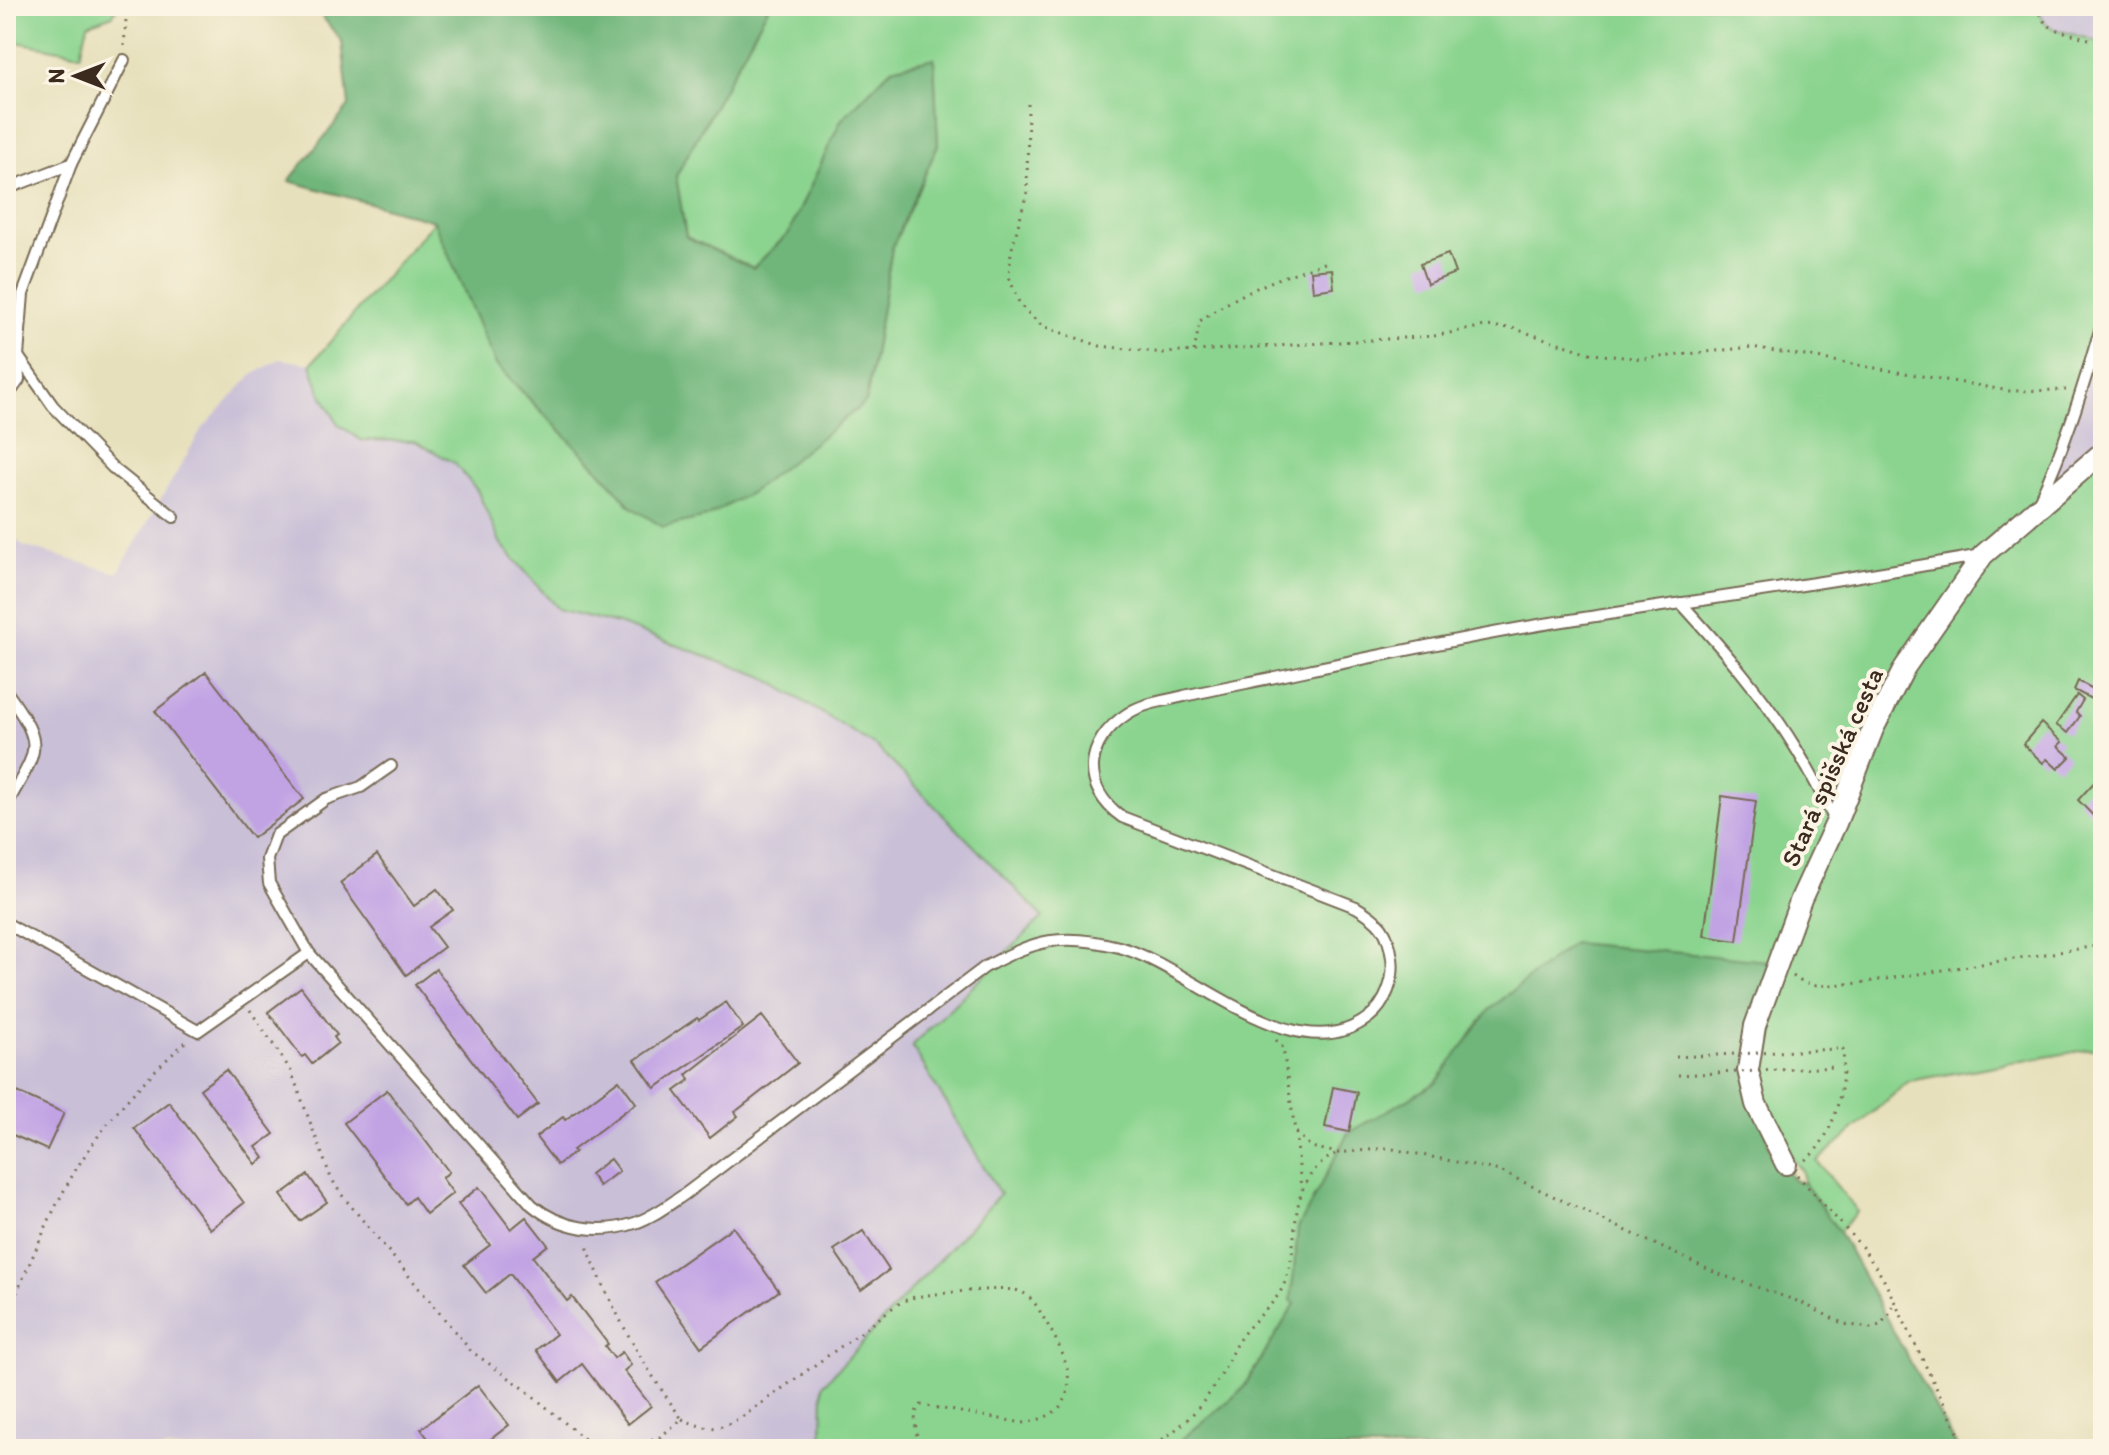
<svg xmlns="http://www.w3.org/2000/svg" width="2109" height="1455" font-family="Itim,sans-serif">
<style>
.industrial{fill:#c9bfd7}
.green{fill:#8bd48f;stroke:#637f56;stroke-width:2}
.forest{fill:#70b67a;stroke:#56704c;stroke-width:2}
.building{fill:#c1a3e4}
.lines{fill:none;stroke-linecap:round;stroke-linejoin:round}
.service-casing{stroke:#776a55;stroke-width:14}
.minor-casing{stroke:#776a55;stroke-width:24}
.path{stroke:#776a55;stroke-width:3;stroke-dasharray:2 6;stroke-linecap:butt}
.service{stroke:#fff;stroke-width:10}
.minor{stroke:#fff;stroke-width:20}
.path-bridge{stroke:#776a55;stroke-width:3;stroke-dasharray:2 6;stroke-linecap:butt}
.labels{text-anchor:middle;dominant-baseline:central;stroke-width:8;stroke-linejoin:round;paint-order:stroke}
.street-label{font-size:26px;fill:#3b2a1e;stroke:#fcf5e5}
</style>
<rect width="100%" height="100%" fill="#fcf5e5"/>
<filter id="ink" filterUnits="userSpaceOnUse"><feTurbulence type="fractalNoise" baseFrequency=".0125" numOctaves="2"/><feDisplacementMap in="SourceGraphic" scale="16" xChannelSelector="R" yChannelSelector="G"/><feConvolveMatrix kernelMatrix="1 2 1 2 8 2 1 2 1" color-interpolation-filters="sRGB"/></filter>
<filter id="wash" filterUnits="userSpaceOnUse"><feTurbulence type="fractalNoise" baseFrequency=".006" numOctaves="4" result="noise"/><feDisplacementMap in="SourceGraphic" scale="32" xChannelSelector="R" yChannelSelector="G"/><feGaussianBlur stdDeviation="1.8" result="paint"/><feColorMatrix in="noise" values="0 0 0 0 0 0 0 0 0 0 0 0 0 0 0 0 0 1.4 0 .05"/><feComposite in="paint" operator="in"/></filter>
<g filter="url(#wash)">
<rect width="100%" height="100%" fill="#e7e0bc"/>
<g class="industrial">
<polygon points="2037,6 2103,6 2103,43 2054,29 2045,23"/>
<polygon points="2103,321 2103,452 2035,512"/>
<polygon points="280,359 311,364 320,391 338,424 361,440 415,441 454,463 477,490 501,544 558,608 618,624 762,676 877,747 1044,918 912,1046 1001,1194 823,1385 822,1449 16,1449 6,1445 6,530 23,546 118,573 202,429 252,375"/>
</g>
<g class="green">
<polygon points="6,6 117,6 113,15 88,24 81,54 6,40"/>
<polygon points="769,6 2037,6 2045,23 2054,29 2103,43 2103,321 2036,509 2103,452 2103,1047 1909,1081 1817,1161 1857,1211 1839,1232 1804,1183 1802,1170 1788,1153 1765,1103 1758,1047 1490,1009 1436,1083 1348,1133 1291,1299 1295,1304 1242,1390 1170,1449 822,1449 823,1385 1000,1194 912,1046 1043,917 877,747 762,676 618,624 558,609 501,544 477,490 454,463 415,441 361,440 338,424 320,391 311,364 434,221 496,365 604,475 631,507 866,402 892,248 938,145 934,59 893,68 841,120 789,233 753,268 686,237 676,176"/>
</g>
<g class="forest">
<polygon points="314,6 769,6 676,176 686,237 753,268 789,233 841,120 892,68 934,58 938,145 892,248 866,402 752,492 706,517 663,527 631,507 604,475 496,365 434,221 289,181 349,106 342,42"/>
<polygon points="1573,943 1780,962 1750,1022 1769,1148 1795,1181 1804,1183 1839,1232 1958,1449 1170,1449 1242,1390 1295,1304 1291,1300 1298,1228 1348,1133 1436,1083 1490,1009"/>
</g>
<g id="blocks">
<g class="building">
<polygon points="1448,254 1455,273 1427,284 1420,264"/>
<polygon points="1332,269 1334,288 1313,291 1311,271"/>
<polygon points="206,672 304,799 253,838 155,711"/>
<polygon points="2078,681 2099,692 2095,701 2074,690"/>
<polygon points="2077,695 2083,700 2076,712 2080,716 2068,733 2056,725"/>
<polygon points="2041,723 2062,742 2058,746 2070,757 2058,769 2047,759 2043,763 2023,744"/>
<polygon points="2099,777 2103,781 2103,826 2078,800"/>
<polygon points="1722,796 1756,801 1737,941 1704,936"/>
<polygon points="377,855 414,906 437,889 453,910 429,927 444,947 406,975 340,883"/>
<polygon points="436,969 538,1104 517,1120 415,985"/>
<polygon points="301,987 337,1035 334,1037 338,1043 312,1064 305,1055 302,1057 268,1012"/>
<polygon points="726,1002 743,1027 655,1088 635,1060 697,1018 699,1020"/>
<polygon points="762,1016 798,1063 735,1112 738,1116 710,1138 675,1091 690,1080 687,1074"/>
<polygon points="226,1070 274,1134 256,1147 264,1158 256,1164 200,1089"/>
<polygon points="619,1080 636,1103 573,1150 575,1152 557,1165 536,1137 563,1117 565,1120"/>
<polygon points="6,1087 64,1113 47,1150 6,1132"/>
<polygon points="1333,1087 1357,1092 1349,1132 1325,1127"/>
<polygon points="387,1090 449,1172 442,1178 453,1193 426,1214 414,1197 406,1204 344,1123"/>
<polygon points="169,1102 244,1203 210,1229 134,1128"/>
<polygon points="610,1159 619,1171 599,1186 590,1174"/>
<polygon points="308,1175 327,1202 300,1221 281,1195"/>
<polygon points="479,1187 511,1229 526,1217 548,1245 533,1257 567,1301 572,1297 608,1344 605,1346 614,1358 622,1352 631,1365 624,1371 651,1406 628,1424 582,1364 560,1382 536,1350 556,1334 510,1274 486,1293 464,1265 490,1245 458,1204"/>
<polygon points="733,1227 779,1291 701,1347 655,1282"/>
<polygon points="863,1231 889,1270 861,1290 834,1250"/>
<polygon points="478,1385 509,1425 478,1449 436,1449 421,1429"/>
</g>
</g>
</g>
<g filter="url(#ink)">
<use href="#blocks" fill-opacity="0" stroke="#776a55" stroke-width="2"/>
<g class="lines">
<g class="service-casing">
<g id="service">
<polyline points="71,164 124,60"/>
<polyline points="6,189 71,164 23,294 18,356 19,380 6,398"/>
<polyline points="2103,321 2097,340 2103,352"/>
<polyline points="6,346 18,356 53,406 113,468 174,517"/>
<path d="M2040,499c24,-51 41,-105 57,-159"/>
<path d="M1681,603c41,45 82,92 114,144 15,24 28,50 41,75"/>
<path d="M6,691c41,58 32,56 0,115"/>
<path d="M391,766l-30,21 -35,12 -50,36 -9,24 2,24 40,70 223,252c29,24 68,30 103,18 18,-6 35,-19 50,-29l300,-227c51,-27 76,-35 134,-20 72,19 176,128 250,70 17,-13 26,-38 23,-59 -4,-28 -12,-37 -36,-51l-234,-90c-41,-29 -38,-75 5,-103 16,-11 38,-13 57,-18 41,-9 83,-17 124,-26 81,-16 162,-34 243,-47 144,-23 288,-41 430,-68"/>
<polyline points="6,923 198,1031 309,953"/>
</g>
</g>
<g class="minor-casing">
<polyline id="minor" points="1786,1164 1756,1104 1748,1070 1755,1026 1801,899 1836,823 1873,729 1905,667 1983,555 2103,452"/>
</g>
<g class="path">
<polyline points="2037,6 2045,23 2054,29 2103,43"/>
<polyline points="124,46 127,6"/>
<polyline points="1028,104 1027,192 1011,252 1009,277 1020,305 1042,326 1100,346 1164,353 1434,336 1485,326 1512,328 1593,354 1643,359 1752,347 2010,391 2066,390"/>
<path d="M1194,352l6,-31c39,-29 82,-45 128,-59"/>
<polyline points="1793,976 1803,983 1817,986 1860,983 2103,945"/>
<path d="M250,1010l41,61 40,107 10,16 130,157 51,36 66,55 29,7 43,-12 22,-18c-40,-55 -69,-107 -94,-170v-7"/>
<polyline points="1276,1040 1283,1048 1295,1131 1311,1147 1338,1153 1388,1148 1500,1171 1716,1273 1800,1302 1844,1324 1870,1328 1880,1325 1890,1313 1894,1301"/>
<polyline points="1296,1133 1301,1189"/>
<path d="M1805,1160c30,-21 41,-77 38,-111h-6"/>
<polyline points="1797,1175 1862,1247 1883,1278 1966,1449"/>
<path d="M6,1315c21,-42 37,-87 60,-128 30,-56 73,-104 121,-146"/>
<path d="M682,1419c28,12 33,12 60,-2 41,-29 82,-59 124,-88 13,-10 29,-26 45,-31 15,-4 95,-12 108,-7 14,5 20,19 27,31 25,41 43,91 -23,101l-102,-18 -6,8 1,20 9,16"/>
<path d="M1149,1449c32,-22 48,-35 69,-69 9,-13 13,-30 23,-43 14,-20 37,-33 45,-58 16,-48 -2,-97 49,-125"/>
</g>
<use href="#service" class="service"/>
<use href="#minor" class="minor"/>
<g class="path-bridge">
<polyline points="1676,1057 1837,1049"/>
<polyline points="1678,1075 1837,1067"/>
</g>
</g>
</g>
<g class="labels">
<g class="street-label">
<text transform="translate(1832 767) rotate(-66)">Stará spišská cesta</text>
</g>
</g>
<rect width="2109" height="1455" fill="none" stroke="#fcf5e5" stroke-width="32"/>
<g transform="translate(76 76) rotate(270)" stroke="#fcf5e5" stroke-width="6" paint-order="stroke">
<path d="M0-6L14 30L0 20L-14 30Z" fill="#3b2a1e"/>
<text y="-12" font-size="22" font-weight="bold" text-anchor="middle" fill="#3b2a1e">N</text>
</g>
</svg>
